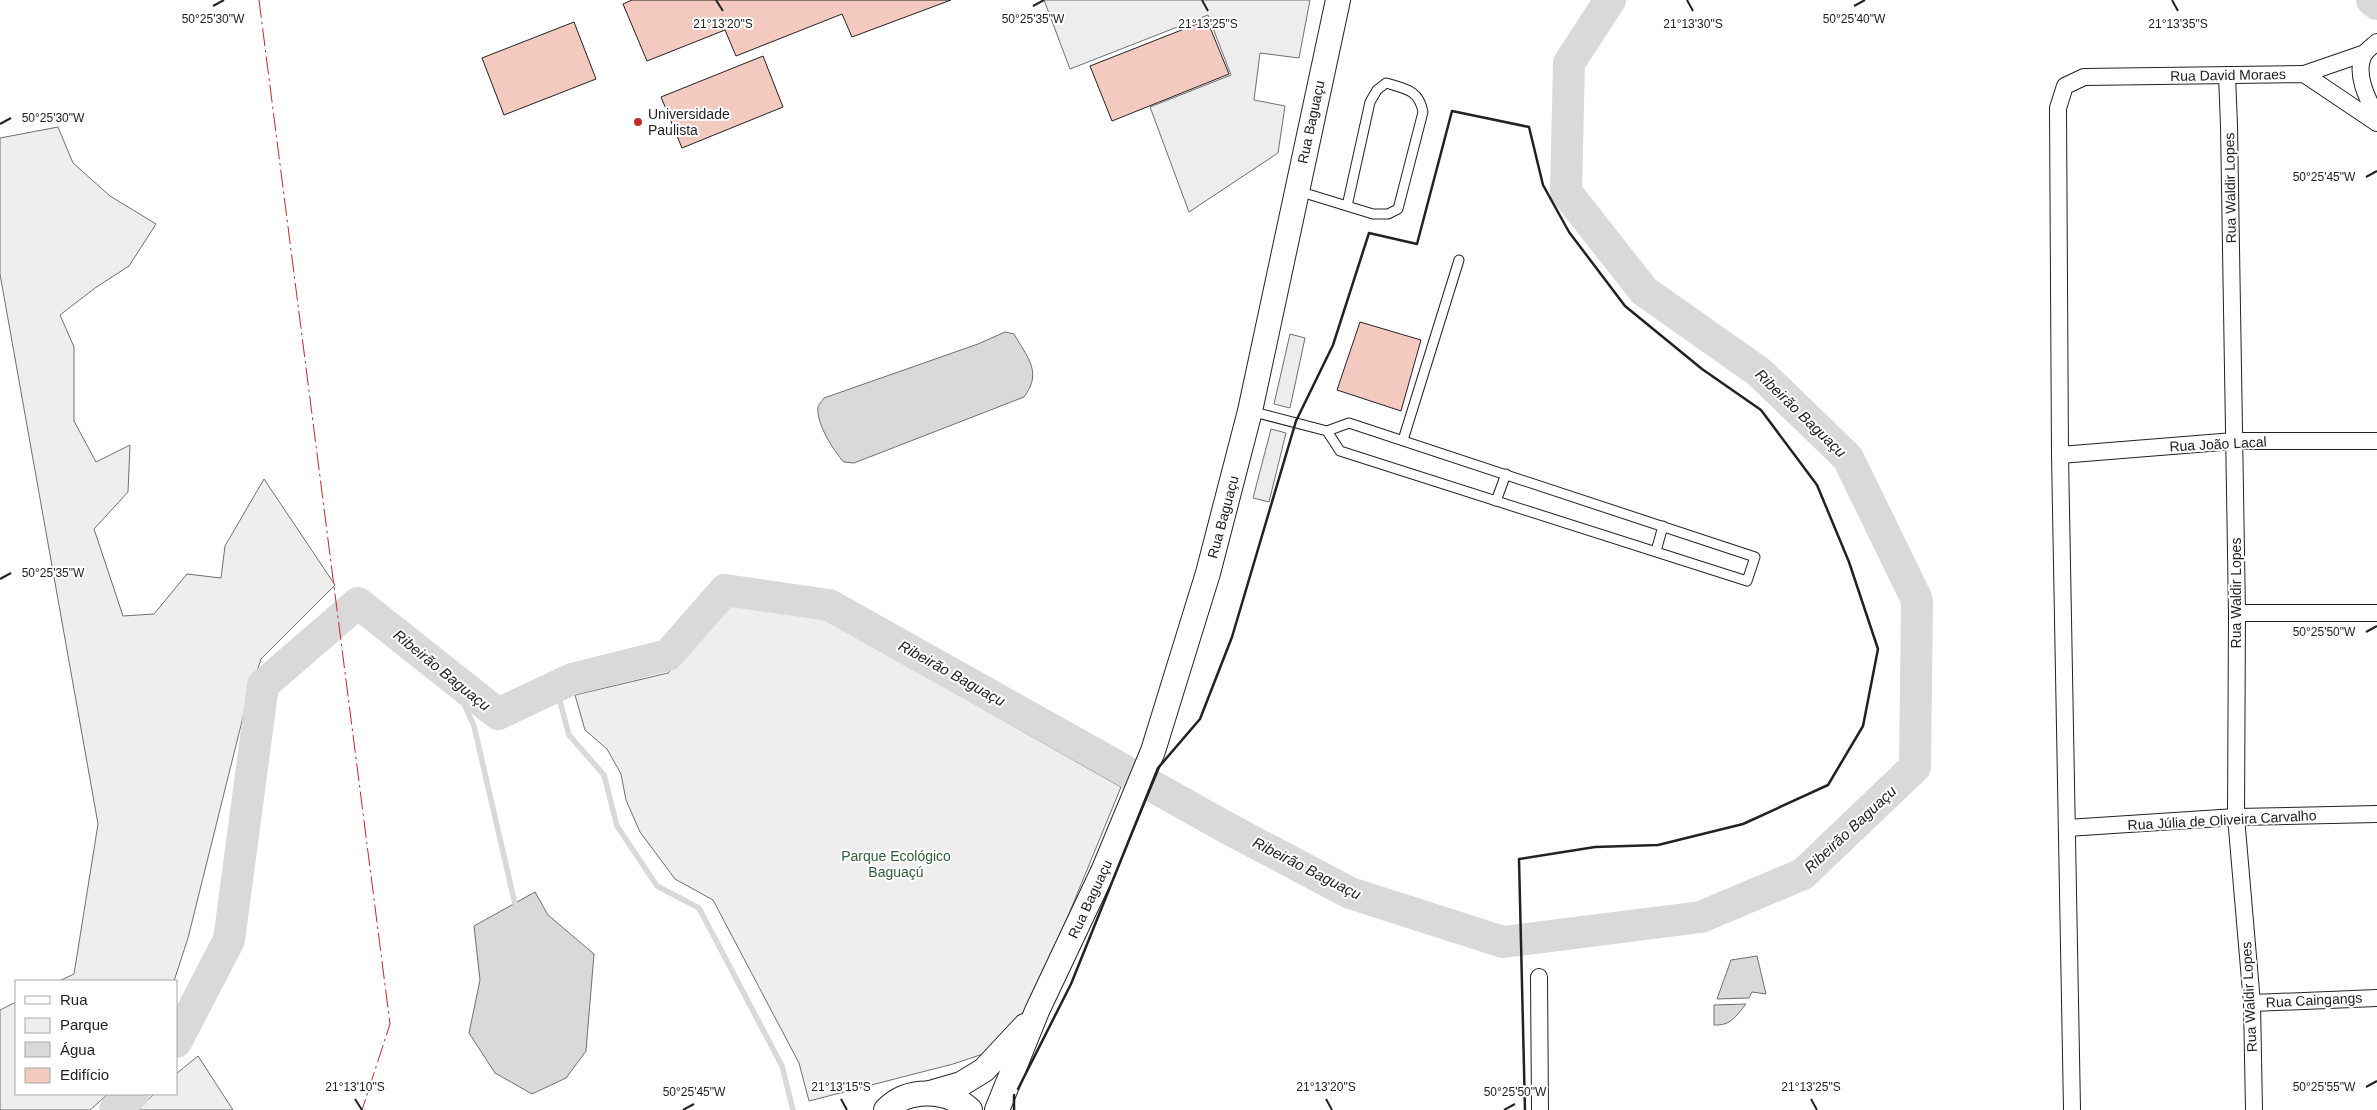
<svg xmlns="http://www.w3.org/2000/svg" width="2377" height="1110" font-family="Helvetica,sans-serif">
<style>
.green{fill:#eee;stroke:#6f6f6f}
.parking{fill:#ededed;stroke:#6f6f6f}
.water{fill:#d9d9d9;stroke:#6f6f6f}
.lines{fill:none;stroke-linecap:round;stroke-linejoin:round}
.stream{stroke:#d9d9d9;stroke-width:5.5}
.river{stroke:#d9d9d9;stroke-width:32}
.building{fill:#f3c9c0;stroke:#222}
.service-casing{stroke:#222;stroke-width:11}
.minor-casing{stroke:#222;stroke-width:18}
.secondary-casing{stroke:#222;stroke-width:26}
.service{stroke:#fff;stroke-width:9}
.minor{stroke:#fff;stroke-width:16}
.secondary{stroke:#fff;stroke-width:24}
.wall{stroke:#222;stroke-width:2.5}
.power{stroke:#c62828;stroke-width:1;stroke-dasharray:18 4 2.5 4;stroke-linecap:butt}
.ticks{fill:none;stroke:#222;stroke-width:2}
.poi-dot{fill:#c62828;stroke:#fff;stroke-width:2}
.labels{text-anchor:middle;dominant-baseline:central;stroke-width:4;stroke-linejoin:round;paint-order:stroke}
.street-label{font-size:14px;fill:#222;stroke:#fff}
.poi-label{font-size:14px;fill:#222;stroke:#fff;text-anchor:start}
.park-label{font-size:14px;fill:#2f5e38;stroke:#fff}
.water-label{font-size:15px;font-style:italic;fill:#222;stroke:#fff}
.ticks-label{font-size:12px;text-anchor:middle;fill:#222;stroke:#fff;stroke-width:4;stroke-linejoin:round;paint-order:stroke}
</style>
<rect width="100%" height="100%" fill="#fff"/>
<g class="green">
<polygon points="58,127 73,163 110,196 156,224 129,266 95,288 60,315 74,347 74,421 96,462 130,445 128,492 94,529 123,616 154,614 187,574 221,578 225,546 264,479 335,585 261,659 246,705 188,938 174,981 59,981 74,974 98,824 0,274 0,138"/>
<polygon points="733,603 825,619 1121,787 1034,999 992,1051 953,1064 809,1101 799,1063 713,900 675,879 640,832 626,800 621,774 607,749 585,730 575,695 668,673"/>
<polygon points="16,1002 16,1094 108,1094 90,1110 0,1110 0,1010"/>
<polygon points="198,1056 233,1110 136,1110 154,1094 176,1094 176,1074"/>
</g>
<g class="parking">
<polygon points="1044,0 1310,0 1299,58 1260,53 1254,100 1285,106 1278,153 1189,212 1150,107 1231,75 1208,15 1070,69"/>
<polygon points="1290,334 1305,338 1290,408 1274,404"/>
<polygon points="1271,429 1286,433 1269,502 1253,498"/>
</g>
<g class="water">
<path d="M1005,332l9,2c13,23 29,38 10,63l-170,66 -10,-1c-10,-10 -28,-39 -26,-54 0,-3 4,-7 6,-10l154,-54z"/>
<polygon points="535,892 548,915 594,954 586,1051 566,1078 532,1094 495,1073 469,1033 480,980 474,926"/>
<polygon points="1757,956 1766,994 1752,992 1749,998 1717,999 1731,960"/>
<path d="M1746,1004c-10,12 -15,22 -32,21v-20z"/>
</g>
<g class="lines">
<g class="stream">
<polyline points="452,677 474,726 515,904"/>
<polyline points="556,687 569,735 604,775 617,826 657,886 699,908 782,1066 793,1110"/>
</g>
<g class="river">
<polyline points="2372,0 2377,4"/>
<polyline points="176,1042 229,940 263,685 358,603 498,714 572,679 668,655 725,590 829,605 1229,829 1350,893 1503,942 1701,917 1803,874 1915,767 1917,600 1848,458 1759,372 1644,291 1566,192 1569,63 1610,0"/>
<polyline points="115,1110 133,1094"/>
</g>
</g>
<g class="building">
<polygon points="632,0 951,0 852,37 842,14 736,56 725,30 647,61 623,4"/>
<polygon points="1207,20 1229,74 1112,121 1090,66"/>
<polygon points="574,22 596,79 504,115 482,58"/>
<polygon points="763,56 783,107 682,148 661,97"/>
<polygon points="1360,322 1421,340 1401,411 1337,390"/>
</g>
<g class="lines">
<g class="service-casing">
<g id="service">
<path d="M1298,191l75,23h15l10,-5 25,-97c-4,-22 -17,-23 -37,-29l-9,7 -7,12 -23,104"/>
<polyline points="1250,411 1327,431 1349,423 1755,557 1747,581 1340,451 1327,431"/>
<polyline points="1403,440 1459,260"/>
<polyline points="1496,501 1506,474"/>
<polyline points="1656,551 1663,526"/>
</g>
</g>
<g class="minor-casing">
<g id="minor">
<path d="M2377,42c-3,3 -9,7 -12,11 -12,19 3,47 12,64"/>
<polyline points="2304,74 2365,53"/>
<polyline points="2227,75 2229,126 2237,613 2236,817 2252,1003 2254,1110"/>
<polyline points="2060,455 2234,441 2377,441"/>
<polyline points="2237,613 2377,613"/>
<polyline points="2067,828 2236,817 2377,814"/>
<polyline points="1539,977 1540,1110"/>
<polyline points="2252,1003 2377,998"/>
<polyline points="2072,1110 2060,455 2058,108 2065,86 2084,77 2304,74 2377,123"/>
</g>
</g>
<g class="secondary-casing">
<g id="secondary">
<polyline points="930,1093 961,1084 984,1070 1025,1026"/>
<path d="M886,1110c22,-23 62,-21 84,0"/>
<polyline points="997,1110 1037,1011 1104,869 1153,751 1208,573 1250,411 1338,0"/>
</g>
</g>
<use href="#service" class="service"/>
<use href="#minor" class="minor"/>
<use href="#secondary" class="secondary"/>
<g class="wall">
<polyline points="1018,1089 1071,984 1158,768 1200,719 1232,637 1296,421 1333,345 1369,233 1417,244 1452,111 1529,127 1543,185 1569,232 1625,306 1702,369 1761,410 1817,485 1849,562 1878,649 1863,726 1828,785 1743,824 1658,845 1595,847 1519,859 1525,1110"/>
<polyline points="1014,1110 1014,1095"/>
</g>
<polyline class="power" points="259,0 390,1024 362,1110"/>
</g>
<path class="ticks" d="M716,0l7,11M1202,0l6,11M1687,0l6,11M2172,0l6,11M213,6l11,-6M1033,6l11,-6M1854,6l11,-6M0,124l11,-6M2366,177l11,-6M0,579l11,-6M2366,632l11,-6M2366,1087l11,-6M355,1099l7,11M841,1099l6,11M1326,1099l6,11M1811,1099l6,11M683,1110l11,-6M1504,1110l11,-6"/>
<circle class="poi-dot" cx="638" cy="122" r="5"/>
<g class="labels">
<g class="street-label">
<text transform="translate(2228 75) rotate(-1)">Rua David Moraes</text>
<text transform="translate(1311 122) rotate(-78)">Rua Baguaçu</text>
<text transform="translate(2230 188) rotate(-91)">Rua Waldir Lopes</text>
<text transform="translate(2218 444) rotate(-3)">Rua João Lacal</text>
<text transform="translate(1223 517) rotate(-75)">Rua Baguaçu</text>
<text transform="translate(2236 593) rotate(-90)">Rua Waldir Lopes</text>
<text transform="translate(2222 820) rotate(-3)">Rua Júlia de Oliveira Carvalho</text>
<text transform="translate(1090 899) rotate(-65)">Rua Baguaçu</text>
<text transform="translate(2249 997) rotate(-93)">Rua Waldir Lopes</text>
<text transform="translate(2314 1000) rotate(-3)">Rua Caingangs</text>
</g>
<g class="poi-label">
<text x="648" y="114">Universidade<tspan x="648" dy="16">Paulista</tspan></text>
</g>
<g class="park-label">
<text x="896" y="856">Parque Ecológico<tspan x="896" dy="16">Baguaçú</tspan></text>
</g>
<g class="water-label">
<text transform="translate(1801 413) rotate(44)">Ribeirão Baguaçu</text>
<text transform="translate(442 670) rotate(39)">Ribeirão Baguaçu</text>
<text transform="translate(952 673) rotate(29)">Ribeirão Baguaçu</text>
<text transform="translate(1850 829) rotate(-43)">Ribeirão Baguaçu</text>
<text transform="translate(1307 868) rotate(27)">Ribeirão Baguaçu</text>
</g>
</g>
<g class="ticks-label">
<text x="1854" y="23">50°25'40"W</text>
<text x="213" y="23">50°25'30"W</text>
<text x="1033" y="23">50°25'35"W</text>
<text x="723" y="28">21°13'20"S</text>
<text x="1208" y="28">21°13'25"S</text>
<text x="1693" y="28">21°13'30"S</text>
<text x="2178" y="28">21°13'35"S</text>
<text x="53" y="122">50°25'30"W</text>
<text x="2324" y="181">50°25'45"W</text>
<text x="53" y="577">50°25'35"W</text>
<text x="2324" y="636">50°25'50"W</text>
<text x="355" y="1091">21°13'10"S</text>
<text x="841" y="1091">21°13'15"S</text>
<text x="1326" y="1091">21°13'20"S</text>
<text x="1811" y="1091">21°13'25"S</text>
<text x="2324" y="1091">50°25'55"W</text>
<text x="694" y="1096">50°25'45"W</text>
<text x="1515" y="1096">50°25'50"W</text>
</g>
<rect x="15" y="980" width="162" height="115" fill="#ffffff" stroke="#a7a7a7"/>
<rect x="25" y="996" width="25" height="8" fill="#ffffff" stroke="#a7a7a7"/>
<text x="60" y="1005" font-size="15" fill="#222222">Rua</text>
<rect x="25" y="1018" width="25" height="15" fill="#eeeeee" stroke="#a7a7a7"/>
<text x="60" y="1030" font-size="15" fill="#222222">Parque</text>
<rect x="25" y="1042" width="25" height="15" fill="#d9d9d9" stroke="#a7a7a7"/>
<text x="60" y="1055" font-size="15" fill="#222222">Água</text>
<rect x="25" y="1068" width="25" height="15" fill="#f3c9c0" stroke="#a7a7a7"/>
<text x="60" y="1080" font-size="15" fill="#222222">Edifício</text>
</svg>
